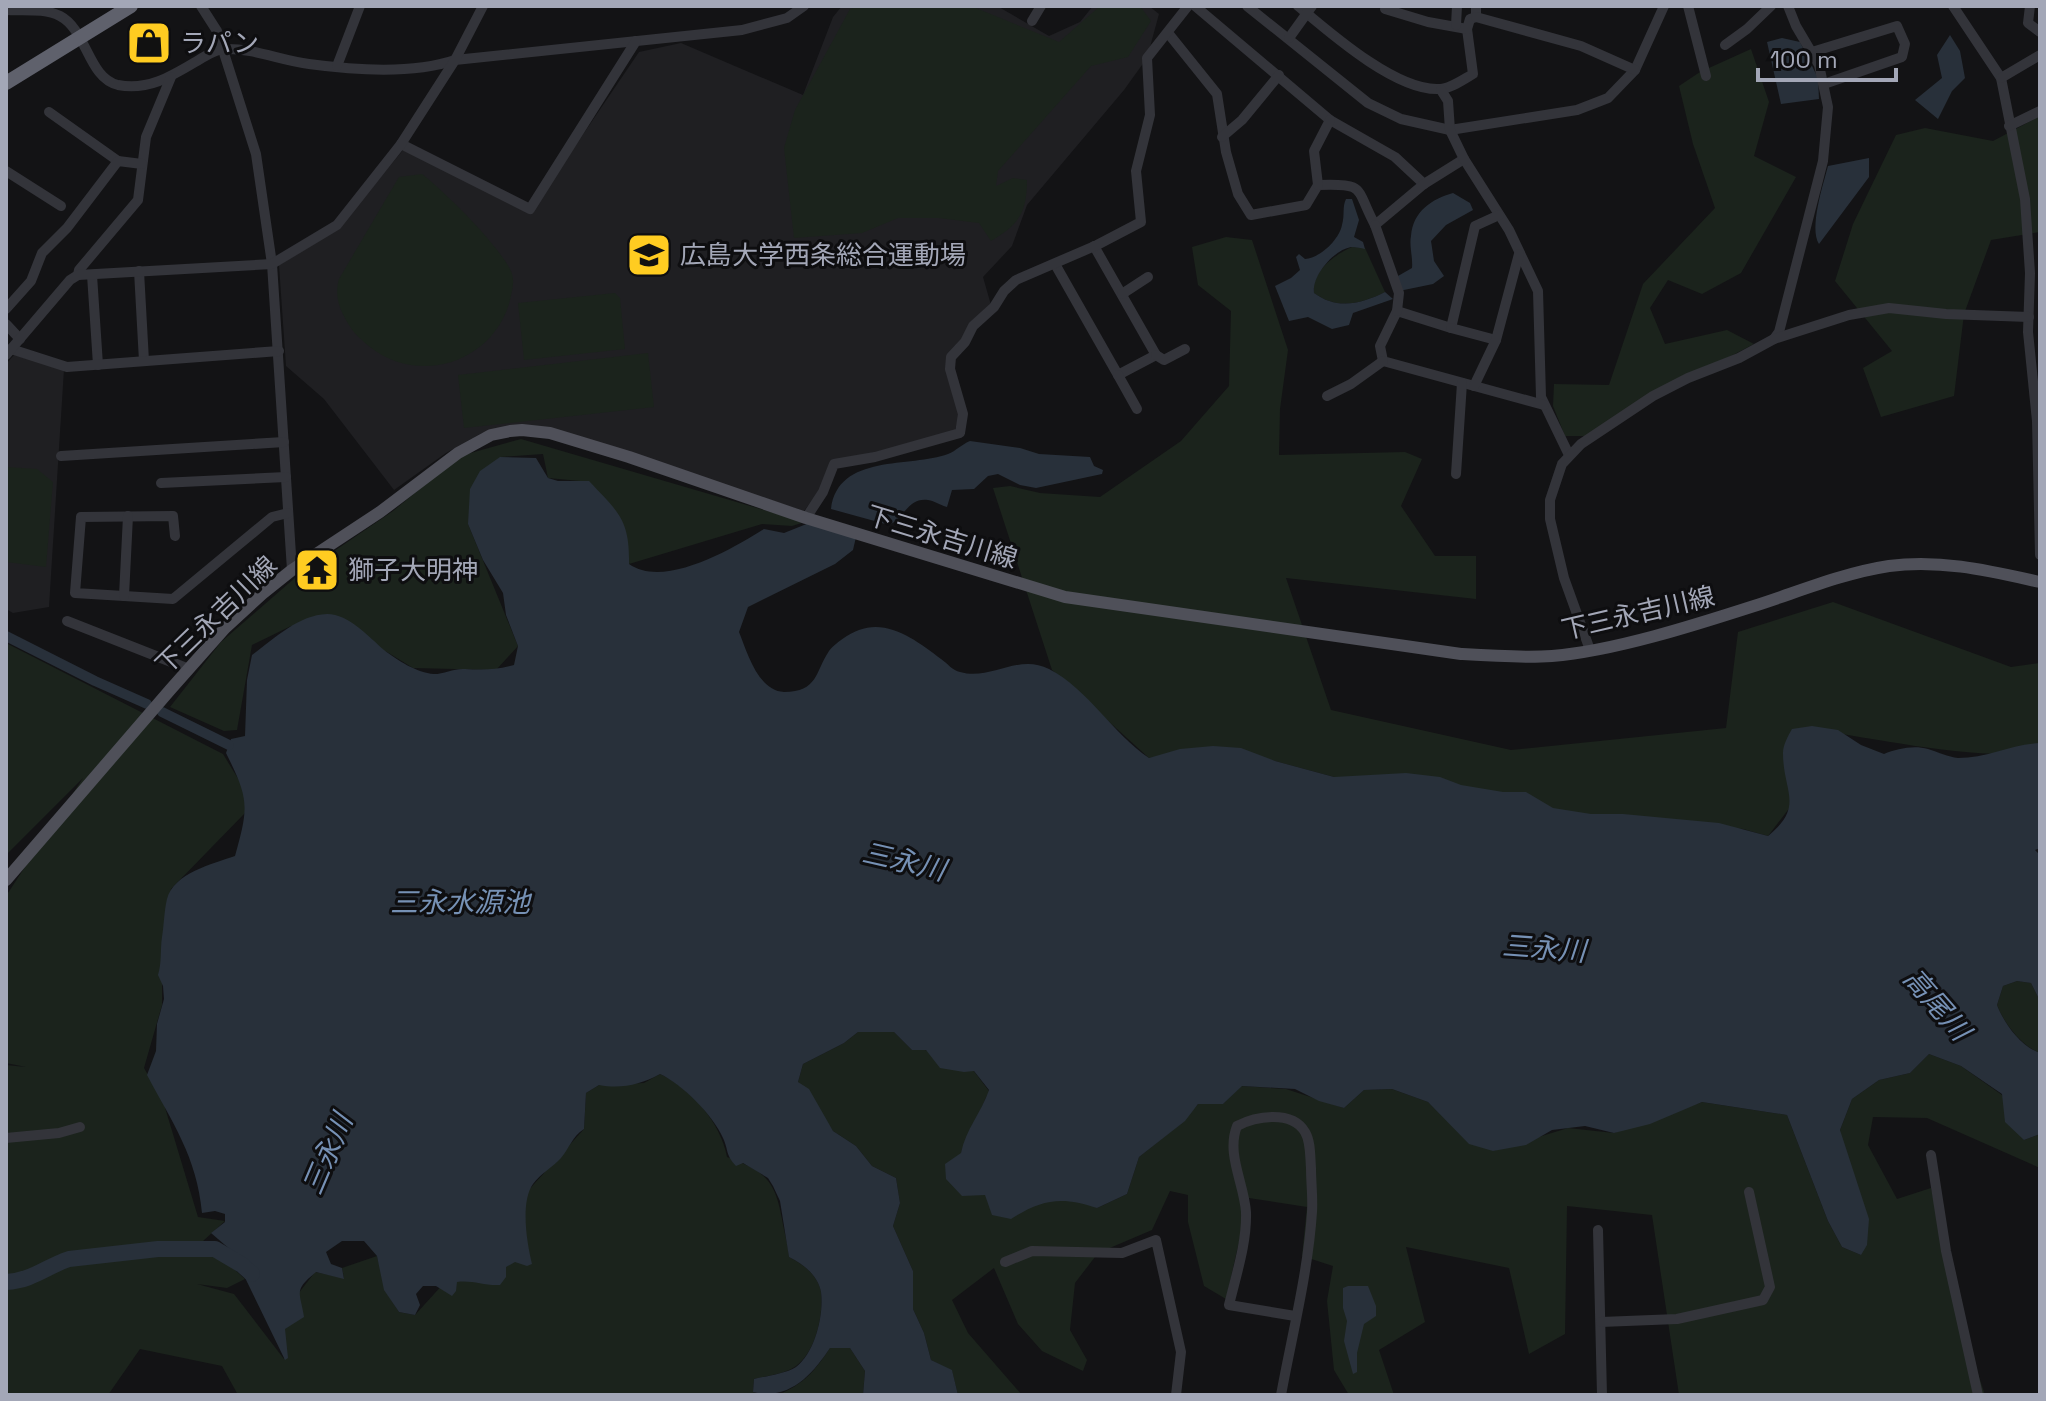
<svg xmlns="http://www.w3.org/2000/svg" width="2046" height="1401" font-family="'Space Grotesk','Noto Sans JP',sans-serif">
<style>
.built{fill:#1f1f22}
.green{fill:#1b231c}
.water{fill:#28303a}
.lines{fill:none;stroke-linecap:round;stroke-linejoin:round}
.canal{stroke:#28303a;stroke-width:10}
.river{stroke:#28303a;stroke-width:16}
.minor{stroke:#33343a;stroke-width:10}
.major{stroke:#4f5059;stroke-width:12}
.highway{stroke:#5f616c;stroke-width:14}
.labels{text-anchor:middle;dominant-baseline:central;stroke-width:6;stroke-linejoin:round;paint-order:stroke}
.poi-label{font-size:26px;fill:#a3a7b7;stroke:#0e0e10;text-anchor:start}
.street-label{font-size:26px;fill:#a3a7b7;stroke:#0e0e10}
.water-label{font-size:28px;font-style:italic;fill:#7691b5;stroke:#0e0e10}
</style>
<rect width="100%" height="100%" fill="#131315"/>
<g class="built">
<polygon points="842,6 997,6 1049,36 1080,22 1093,6 1149,6 1159,14 1147,58 1124,90 1027,205 1012,246 983,277 991,305 971,323 963,339 947,357 959,416 955,430 940,437 833,462 820,490 804,511 554,429 482,433 446,453 394,490 324,399 286,366 279,265 339,228 403,150 531,211 639,52 681,43 803,95 833,17"/>
<polygon points="14,355 64,369 49,607 13,613 6,609 6,364"/>
</g>
<g class="green">
<path d="M857,6h114l88,36 41,-36h40l11,15 -23,36 -37,9 -93,105 -2,15 17,-8 14,2c0,32 -8,45 -36,61l-12,-18 -40,-5h-41l-36,15 -68,5 -10,-90 11,-38 55,-101z"/>
<polygon points="1751,49 1769,102 1754,156 1796,177 1741,273 1702,294 1668,280 1650,308 1665,344 1727,330 1754,344 1681,382 1592,436 1565,436 1553,406 1554,384 1609,385 1643,284 1715,208 1693,144 1679,86 1700,72"/>
<polygon points="2040,116 2040,232 1991,240 1964,314 1954,396 1881,417 1863,368 1892,351 1835,281 1853,224 1896,135 1925,128 1993,141"/>
<path d="M422,174c21,16 82,76 90,100 3,9 -1,21 -3,30 -19,60 -91,81 -139,43 -8,-7 -16,-13 -21,-22 -9,-15 -15,-28 -10,-46l60,-102z"/>
<path d="M1226,237l26,3 36,110 -8,59 -1,46 126,-3 17,7 -21,47 34,50h41v43l-190,-21 45,132 180,40 215,-22 12,-96 95,-30 178,65 29,-4v89c-70,9 -167,-15 -239,-24l-10,78 -23,30 -25,-7 -217,-14 -192,-38 -111,-30 -74,11 -97,-88 -59,-182 17,-2 30,7 60,4 81,-56 48,-55 2,-75 -33,-26 -6,-38z"/>
<path d="M1352,247l13,1 20,44c-24,12 -48,18 -71,1 -3,-21 20,-38 38,-46z"/>
<polygon points="615,293 620,298 625,349 524,360 518,303"/>
<polygon points="648,353 654,407 464,428 458,375"/>
<polygon points="521,439 805,522 792,526 762,524 629,564 580,481 548,478 543,454 501,457 468,524 518,646 496,670 413,668 387,652 291,626 252,645 237,730 224,731 170,707 221,642 296,577 393,511 460,456"/>
<polygon points="6,467 37,469 53,482 46,567 6,562"/>
<path d="M6,643l217,111 22,36v23l-74,76 -9,61v55l-18,63 19,33 35,116 27,4 -22,20 42,38 -18,9 -30,-4 37,10 50,65 1,-30 13,-35 17,-22 29,6 -2,-10 35,-12 11,39 11,17 16,3 169,-186 2,-36 13,-8 45,-2 16,-9c31,14 61,49 67,83 37,14 48,22 55,62 2,13 6,24 7,38 14,7 29,18 32,35 3,23 -6,61 -25,74 -11,8 -30,10 -42,13l-1,13 8,3h-523l-16,-29 -82,-17 -32,46h-95l-7,-3v-327l20,2 -20,-4v-167l77,-118 -77,77z"/>
<path d="M2017,981l14,2 9,18v52c-19,-7 -36,-30 -43,-48l6,-19z"/>
<polygon points="858,1032 894,1032 912,1050 925,1050 973,1070 989,1091 961,1153 1075,1192 1097,1208 1127,1194 1139,1157 1179,1125 1198,1104 1223,1104 1241,1086 1286,1089 1344,1108 1364,1090 1392,1089 1428,1102 1450,1123 1493,1151 1568,1128 1614,1133 1702,1102 1787,1115 1828,1221 1842,1247 1861,1255 1840,1130 1852,1099 1879,1080 1910,1073 1929,1054 1961,1066 2002,1095 2024,1140 2040,1134 2040,1168 1927,1118 1873,1117 1868,1145 1897,1199 1931,1188 1959,1316 1985,1395 1679,1395 1652,1215 1567,1206 1565,1334 1529,1354 1509,1268 1406,1247 1425,1322 1379,1350 1394,1395 1349,1395 1334,1370 1327,1301 1333,1266 1302,1256 1307,1207 1249,1198 1226,1299 1204,1286 1188,1222 1188,1195 1170,1191 1152,1230 1098,1253 1075,1283 1070,1330 1087,1360 1083,1371 1042,1351 1018,1324 994,1268 952,1300 968,1333 1022,1395 958,1395 952,1371 931,1360 924,1333 913,1309 913,1271 893,1226 900,1203 896,1178 872,1166 856,1146 833,1131 798,1082 803,1064 844,1043"/>
<path d="M830,1348h20l15,23 -2,24h-85c27,-12 36,-23 52,-47z"/>
</g>
<g class="water">
<polygon points="1950,35 1960,51 1965,78 1952,91 1938,119 1915,100 1942,78 1937,55"/>
<polygon points="1782,38 1800,42 1818,78 1819,99 1781,104 1767,42"/>
<path d="M1869,158v19l-50,67c-10,-16 4,-59 9,-78z"/>
<path d="M1453,193l17,10 3,7 -27,15 -15,16 3,20 10,15 -11,8 -34,7 -1,-15 14,-8c1,-11 -3,-22 -1,-32 2,-25 21,-37 42,-43z"/>
<path d="M1346,199h6l7,21 -5,17 9,5 2,7c-4,-1 -9,-2 -14,-2 -17,3 -39,28 -37,46 23,17 47,11 71,-1l8,7 -40,14 -4,12 -17,4 -24,-12 -19,4 -14,-35 16,-8 9,-8 -4,-13 3,-3 6,5c15,-1 34,-19 37,-34 3,-10 0,-18 4,-26z"/>
<path d="M970,441l50,7 19,6 51,3 4,9 9,4 -1,4 -66,14 -16,-3 -22,-11 -10,2 -14,13 -22,1 -5,17c-7,-2 -12,-6 -19,-7 -20,-3 -24,19 -39,25l-58,-16c7,-56 80,-41 117,-55 8,-3 14,-10 22,-13z"/>
<path d="M500,457l36,1 12,20 10,3h31c29,31 41,38 40,83 35,25 103,-15 135,-35l20,4 25,-10 47,14 -3,13 -18,14 -87,43 -9,25c8,20 19,59 45,60 34,0 31,-20 45,-41 5,-7 21,-18 30,-21 30,-11 58,11 82,29 6,4 12,12 19,13 31,9 58,-19 89,-3 39,20 64,65 100,89l31,-9 33,-3 28,2 34,13 59,16 72,-4 34,4 21,8 42,7h23l27,16 38,6h32l96,9 49,13c37,-30 15,-44 15,-83 0,-8 5,-17 9,-24l20,-3 26,4 23,15 23,9c13,-5 29,-9 44,-5 10,3 20,8 30,9 29,0 54,-14 82,-15v105l-5,2 5,5v146l-9,-18 -14,-2 -14,5 -6,19c7,18 23,41 43,48v81l-16,6 -19,-18 -3,-28 -41,-28 -32,-12 -19,19 -31,7 -27,19 -12,31 29,89 -2,26 -6,10 -19,-8 -14,-26 -41,-106 -85,-13 -52,22 -36,9 -29,-7 -33,4 -26,15 -33,6 -24,-7 -41,-42 -36,-13 -28,1 -20,18 -25,-7 -24,-12 -53,-3 -19,18h-25l-13,17 -46,36 -12,37 -30,14c-35,-12 -55,-9 -86,11l-19,-4 -7,-20 -23,1 -16,-17 -1,-15 16,-11c5,-24 20,-40 28,-63l-15,-19 -10,1 -24,-4 -14,-18h-14l-18,-18h-36l-14,11 -41,21 -5,18 11,7 24,42 23,15 16,20 24,12 4,25 -7,23 20,45v38l11,24 7,27 21,10 6,25h-95l2,-24 -15,-23h-20c-18,27 -41,53 -77,44l1,-13c12,-3 31,-5 42,-12 19,-14 28,-52 25,-75 -3,-17 -18,-28 -32,-35l-9,-56 -7,-15 -5,-8 -25,-15 -7,3c-11,-12 -7,-15 -13,-28 -10,-23 -41,-54 -63,-64 -20,11 -39,15 -61,11l-13,8 -2,36c-12,8 -14,18 -23,29 -8,9 -21,16 -28,26 -13,18 -6,60 -1,80l-5,2 -12,-4 -9,5v10l-6,8c-16,1 -27,-5 -43,-3l-1,9 -4,5 -16,-10h-13l-7,8 4,11 -5,10 -16,-3 -15,-22 -7,-34 -13,-15h-22l-16,11 5,12 11,4 2,11 -28,-7c-23,19 -16,19 -12,45l-19,12 3,29 -3,2 -53,-109 -21,-18 14,-11v-8l-10,-3 -13,2c-5,-56 -30,-91 -55,-138l9,-24 1,-27 7,-25 -1,-13 -5,-11c4,-13 2,-24 4,-38 2,-11 2,-26 5,-38 7,-26 45,-35 68,-43 14,-50 14,-57 -9,-103l5,-14 14,-3 2,-56 5,-25c22,-16 46,-40 75,-41 22,0 42,23 57,36 13,10 33,23 50,24 10,0 21,-6 31,-5 18,1 31,1 49,-4l4,-19 -12,-31 -3,-22 -20,-33 -15,-36 2,-35 10,-18z"/>
<polygon points="1348,1286 1368,1286 1376,1306 1376,1316 1364,1324 1357,1353 1357,1372 1353,1374 1344,1341 1347,1321 1343,1308 1343,1288"/>
</g>
<g class="lines">
<g class="canal">
<polyline points="6,636 95,681 147,704"/>
<polyline points="162,712 229,745"/>
</g>
<path class="river" d="M6,1282c28,-2 39,-15 63,-23l89,-10h57l27,16 10,9"/>
<g class="minor">
<polyline points="201,6 217,31 256,154 272,264 292,570"/>
<polyline points="1195,6 1330,120 1395,157 1424,184"/>
<polyline points="1247,6 1368,103 1401,119 1450,130 1577,110 1608,98 1635,70 1664,6"/>
<path d="M1298,6c32,27 99,86 142,83 10,0 24,-10 33,-15l-6,-45"/>
<polyline points="1688,6 1706,76"/>
<polyline points="1953,6 2001,78 2025,199 2030,273 2028,332 2037,421 2040,555"/>
<polyline points="2030,6 2028,23 2040,32"/>
<polyline points="1385,9 1428,22 1467,29 1470,19 1476,17 1476,6"/>
<path d="M6,10c17,1 39,-2 54,6 27,14 28,62 58,69 30,6 54,-9 79,-24 8,-5 19,-12 28,-12 28,-1 57,12 84,15 44,6 105,10 146,-4l287,-30 45,-12 17,-12"/>
<polyline points="1476,17 1581,46 1635,70"/>
<polyline points="1032,21 1041,6"/>
<polyline points="1456,25 1457,6"/>
<path d="M1168,33l49,61 9,58 12,42 13,21 55,-10 12,-20c49,-2 37,3 57,40l49,-41 40,-25"/>
<polyline points="1289,38 1312,6"/>
<polyline points="1725,45 1747,29 1771,6"/>
<polyline points="1812,52 1897,26 1905,44 1902,57 1824,84"/>
<polyline points="337,66 360,6"/>
<polyline points="2001,78 2040,55"/>
<polyline points="1441,90 1448,101 1450,130 1464,159 1509,230 1538,291 1541,397 1569,455"/>
<polyline points="49,112 118,161"/>
<polyline points="2009,126 2040,111"/>
<polyline points="1222,137 1242,120 1279,75"/>
<polyline points="401,144 530,209 636,41"/>
<polyline points="6,171 61,206"/>
<polyline points="1318,185 1314,151 1330,120"/>
<polyline points="1499,215 1475,226 1451,328 1397,311 1380,346 1383,361 1544,405"/>
<polyline points="1375,225 1399,293 1397,311"/>
<polyline points="1055,264 1118,375 1156,355 1094,246"/>
<polyline points="139,271 144,361"/>
<polyline points="78,275 79,270 138,200 146,137 171,77"/>
<polyline points="92,275 98,365"/>
<polyline points="1122,294 1148,277"/>
<polyline points="6,309 31,281 42,253 67,228 118,161 142,164"/>
<polyline points="6,324 20,339"/>
<polyline points="1451,328 1496,340"/>
<polyline points="1774,339 1779,332 1823,161 1828,107 1819,65 1796,26 1788,6"/>
<polyline points="11,349 67,367 279,351"/>
<polyline points="6,355 70,280 78,275 272,264 337,225 401,144 455,60 483,6"/>
<polyline points="1156,355 1164,360 1185,349"/>
<polyline points="1118,375 1137,409"/>
<polyline points="1474,386 1496,340 1519,254"/>
<polyline points="1327,396 1351,384 1383,361"/>
<polyline points="61,456 284,442"/>
<polyline points="1456,474 1462,383"/>
<polyline points="161,483 286,477"/>
<polyline points="806,518 823,492 834,464 875,457 960,433 963,414 950,369 951,357 965,342 973,326 994,307 1004,291 1016,280 1097,245 1141,222 1136,171 1150,115 1147,58 1188,6"/>
<polyline points="175,536 173,516 81,517 75,593 173,599 272,517 288,513"/>
<polyline points="124,596 128,516"/>
<polyline points="67,621 189,669"/>
<polyline points="1590,650 1564,578 1550,519 1550,500 1562,464 1581,444 1653,396 1688,378 1739,358 1774,339 1849,315 1889,308 1946,314 2029,317"/>
<polyline points="6,1138 59,1133 80,1127"/>
<polyline points="1931,1155 1946,1251 1978,1395"/>
<polyline points="1598,1230 1602,1395"/>
<polyline points="1005,1262 1032,1251 1122,1253 1156,1240 1181,1352 1176,1395"/>
<polyline points="1601,1322 1677,1319 1763,1300 1770,1287 1749,1192"/>
<path d="M1281,1395c11,-60 27,-122 31,-183 1,-14 -1,-29 -1,-44 -1,-11 0,-26 -6,-36 -13,-22 -49,-16 -68,-6 -11,28 7,57 9,86 1,31 -10,63 -17,93l66,11"/>
</g>
<path class="major" d="M6,880l164,-190 55,-62 37,-34 30,-24 88,-58 78,-59 33,-18 19,-4 12,-1 28,3 79,24 177,61 259,79 396,57c31,2 61,4 91,2 62,-5 143,-31 202,-50 44,-14 89,-33 135,-40 52,-7 101,5 151,16"/>
<polyline class="highway" points="6,83 131,6"/>
</g>
<defs>
<g id="shop-square" transform="scale(2.3)"><rect x="-9" y="-9" width="18" height="18" rx="4" fill="#ffcc21" stroke="#0e0e10"/><path d="M-5-2.5h2.3a2.7 3.5 0 0 1 5.4 0H5L5.5 6h-11ZM-1.5-2.5h3a1.5 2.3 0 0 0-3 0Z" fill="#111"/></g>
<g id="university-square" transform="scale(2.3)"><rect x="-9" y="-9" width="18" height="18" rx="4" fill="#ffcc21" stroke="#0e0e10"/><path d="M0-5L7-2L0 1L-7-2ZM-4 1L0 2.5L4 1V4Q0 6-4 4Z" fill="#111"/></g>
<g id="temple-square" transform="scale(2.3)"><rect x="-9" y="-9" width="18" height="18" rx="4" fill="#ffcc21" stroke="#0e0e10"/><path d="M0-6L5-2H3V0L6.5 2.5H4V6H1.5V3h-3V6H-4V2.5H-6.5L-3 0V-2H-5Z" fill="#111"/></g>
</defs>
<g fill-rule="evenodd">
<use href="#shop-square" x="149" y="43"/>
<use href="#university-square" x="649" y="255"/>
<use href="#temple-square" x="317" y="570"/>
</g>
<g class="labels">
<g class="poi-label">
<text x="180" y="43">ラパン</text>
<text x="680" y="255">広島大学西条総合運動場</text>
<text x="348" y="570">獅子大明神</text>
</g>
<g class="street-label">
<text transform="translate(942 537) rotate(17)">下三永吉川線</text>
<text transform="translate(1638 613) rotate(-13)">下三永吉川線</text>
<text transform="translate(216 615) rotate(-44)">下三永吉川線</text>
</g>
<g class="water-label">
<text transform="translate(904 861) rotate(13)">三永川</text>
<text x="460" y="902">三永水源池</text>
<text transform="translate(1544 948) rotate(4)">三永川</text>
<text transform="translate(1937 1004) rotate(49)">高尾川</text>
<text transform="translate(327 1154) rotate(-67)">三永川</text>
</g>
</g>
<rect width="2046" height="1401" fill="none" stroke="#a3a7b7" stroke-width="16"/>
<path d="M1758 68v12h138v-12" fill="none" stroke="#a3a7b7" stroke-width="4"/>
<text x="1770" y="68" font-size="24" fill="#a3a7b7" stroke="#0e0e10" stroke-width="6" paint-order="stroke">100 m</text>
</svg>
